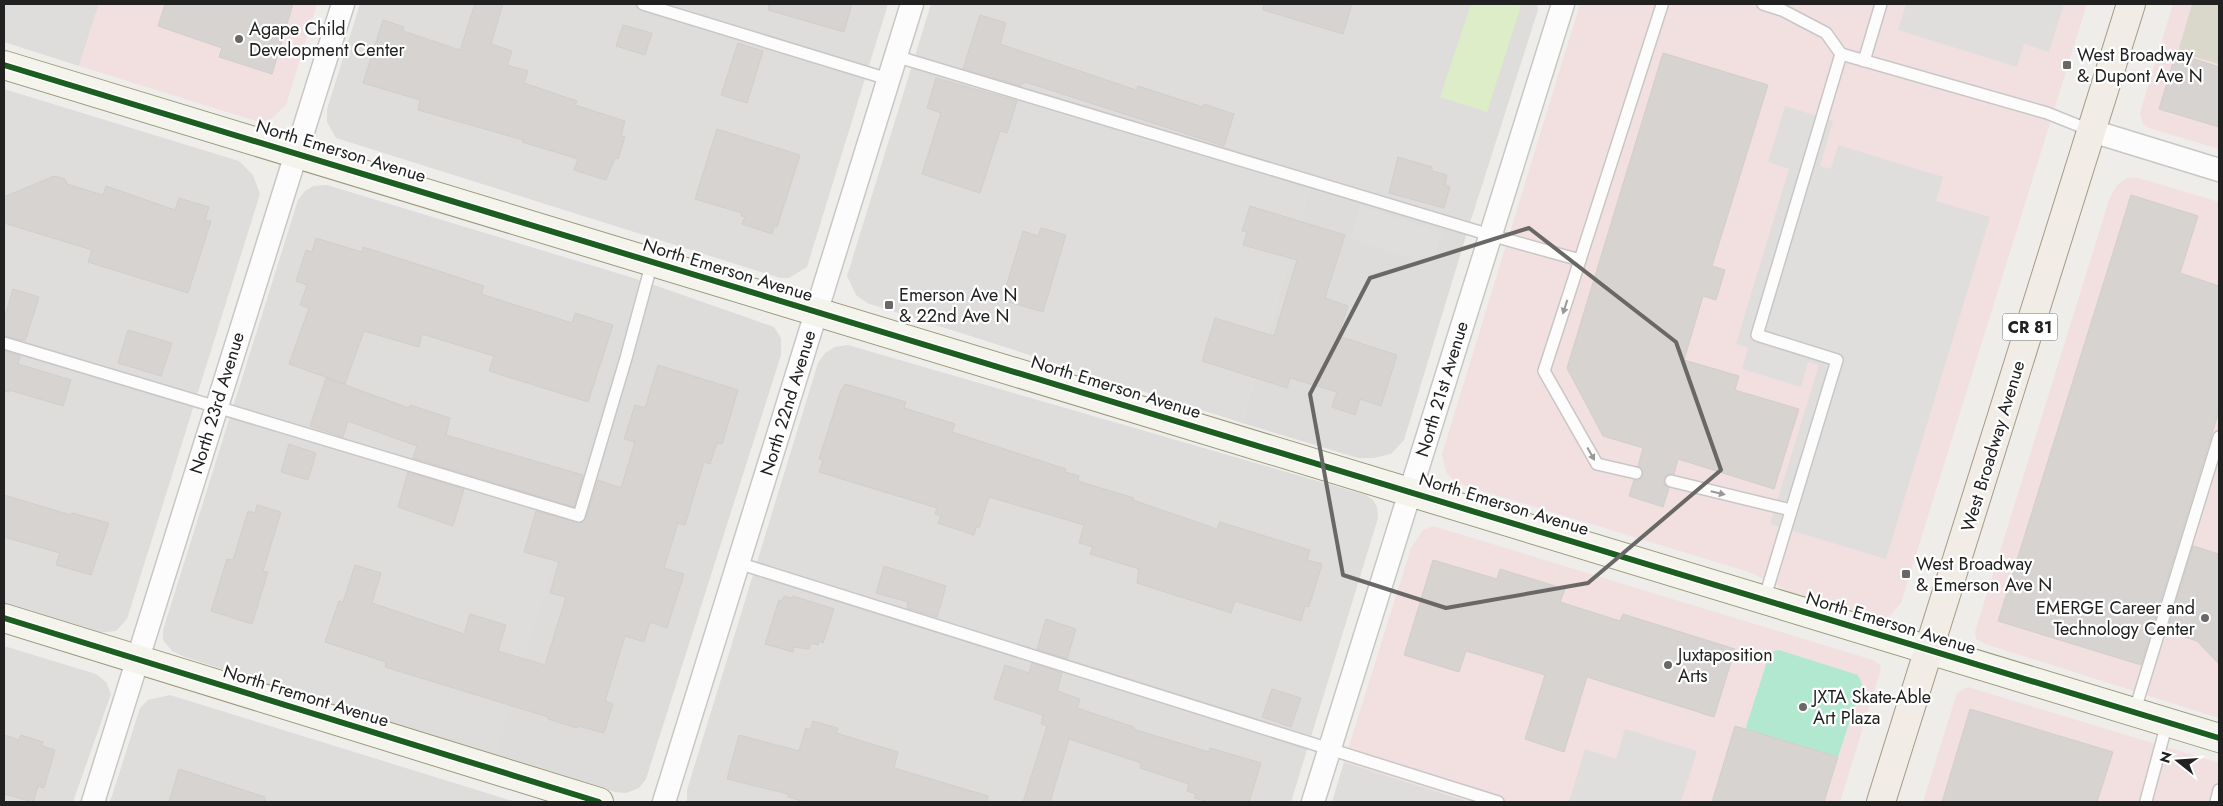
<svg xmlns="http://www.w3.org/2000/svg" width="2223" height="806" font-family="Jost,sans-serif">
<style>
.residential{fill:#dedddb}
.commercial{fill:#f1e0df}
.religious{fill:#dddcdb}
.construction{fill:#d9d8cb}
.grass{fill:#dcedc7}
.pitch{fill:#b3e8d0}
.parking{fill:#dfdedd}
.building{fill:#d6d3d0;stroke:#d2ceca}
.lines{fill:none;stroke-linecap:round;stroke-linejoin:round}
.lane-casing{stroke:#c8c7c5;stroke-width:14}
.street-casing{stroke:#c8c7c5;stroke-width:25}
.secondary-casing{stroke:#999a7f;stroke-width:30}
.primary-casing{stroke:#a69a85;stroke-width:30}
.lane{stroke:#fdfcfc;stroke-width:11}
.street{stroke:#fdfcfc;stroke-width:22}
.secondary{stroke:#f4f4ec;stroke-width:28}
.primary{stroke:#f2ece6;stroke-width:28}
.cycleway-casing{stroke:#fff;stroke-width:9}
.cycleway{stroke:#1b5e20;stroke-width:6}
.oneway{fill:#9a9999}
.marked{fill:none;stroke:#696867;stroke-width:4;stroke-linejoin:round}
.poi-dot{fill:#696867;stroke:#fff;stroke-width:2}
.labels{text-anchor:middle;dominant-baseline:central;stroke-width:4.5;stroke-linejoin:round;paint-order:stroke}
.shield{fill:#fff;stroke:#646464;stroke-width:1}
.shield-label{font-size:16px;font-weight:bold;fill:#212121}
.poi-label{font-size:18px;fill:#212121;stroke:#fff;text-anchor:start}
.street-label{font-size:18px;fill:#212121;stroke:#fff}
</style>
<rect width="100%" height="100%" fill="#efede9"/>
<g class="residential">
<polygon points="4,4 99,4 79,66 4,42"/>
<polygon points="360,4 888,4 807,267 789,278 780,278 336,138 327,122 327,109"/>
<polygon points="931,4 1537,4 1538,10 1470,223 1313,176 1242,423 867,303 856,295 847,276"/>
<polygon points="4,89 239,161 253,175 260,194 127,619 116,631 98,633 4,603"/>
<polygon points="327,185 640,280 499,759 185,657 172,651 163,640 163,630 298,200 305,191 313,186"/>
<polygon points="848,345 1366,495 1373,500 1377,507 1378,518 1291,802 687,802 687,790 818,363 825,353 835,347"/>
<polygon points="4,646 96,674 106,682 111,694 73,802 4,802"/>
<polygon points="170,695 516,802 110,802 140,708 148,700"/>
<polygon points="1344,762 1470,802 1332,802"/>
</g>
<g class="commercial">
<polygon points="99,4 317,4 286,105 271,119 259,122 79,66"/>
<polygon points="1580,4 2087,4 1901,603 1887,619 1880,620 1788,591 1749,572 1463,485 1452,479 1446,472 1442,454"/>
<polygon points="2173,4 2219,4 2219,149 2149,128 2143,124 2140,113"/>
<polygon points="2127,178 2139,178 2219,202 2219,718 1985,644 1976,639 1975,632 2110,197 2118,184"/>
<polygon points="1433,526 1873,660 1879,664 1881,669 1840,802 1470,802 1344,762 1411,548 1423,530"/>
<polygon points="1968,687 2219,763 2219,802 1923,802 1957,693"/>
</g>
<g class="religious">
<polygon points="1313,176 1470,223 1404,440 1391,454 1374,458 1358,458 1242,423"/>
<polygon points="640,280 774,327 781,338 781,355 646,779 639,788 626,793 615,792 495,758"/>
</g>
<polygon class="construction" points="2192,4 2219,4 2219,64 2178,52"/>
<polygon class="grass" points="1471,4 1514,4 1521,6 1487,112 1440,97"/>
<polygon class="pitch" points="1779,650 1858,675 1862,684 1838,757 1745,730 1770,652"/>
<g class="parking">
<polygon points="1906,4 2064,4 2049,52 2024,44 2017,67 1898,30"/>
<polygon points="1785,106 1833,121 1820,166 1831,169 1838,145 1943,177 1936,201 1990,217 1886,559 1770,524 1819,365 1808,362 1801,387 1742,369 1748,348 1736,344 1789,169 1768,162"/>
<polygon points="1360,206 1442,232 1432,265 1350,239"/>
<polygon points="1625,729 1697,751 1681,802 1569,802 1585,749 1616,759"/>
</g>
<g class="building">
<polygon points="165,4 293,4 272,74 219,57 222,48 158,26"/>
<polygon points="475,4 503,4 491,44 512,51 507,65 528,71 524,83 577,101 575,105 625,121 621,136 625,137 618,159 615,158 606,180 574,170 578,159 522,142 523,140 418,110 420,100 363,83 383,20 404,27 403,31 460,50"/>
<polygon points="769,4 852,4 844,32 768,10"/>
<polygon points="1264,4 1352,4 1343,34 1263,10"/>
<polygon points="980,15 1006,23 1000,44 1136,90 1138,86 1203,107 1204,104 1234,114 1224,146 1025,82 1021,86 963,69"/>
<polygon points="623,25 652,33 645,55 616,46"/>
<polygon points="738,43 763,51 747,103 721,95"/>
<polygon points="1663,53 1768,85 1712,266 1725,270 1716,300 1703,296 1684,360 1739,376 1735,390 1799,409 1774,489 1678,459 1674,474 1668,474 1664,479 1664,484 1669,488 1663,507 1629,496 1634,480 1639,480 1643,475 1643,470 1638,466 1643,448 1603,436 1567,368"/>
<polygon points="2176,53 2219,67 2219,127 2159,109"/>
<polygon points="936,78 1017,101 1007,133 1000,131 980,193 922,174 941,113 927,108"/>
<polygon points="717,129 800,155 777,227 774,226 772,234 742,224 745,217 741,216 742,213 695,199"/>
<polygon points="1398,157 1432,167 1432,171 1447,175 1445,185 1450,187 1444,208 1389,193"/>
<polygon points="54,176 65,179 67,184 103,195 106,186 175,210 179,198 209,207 205,220 211,221 188,293 88,262 92,250 4,223 4,197"/>
<polygon points="2131,195 2198,216 2180,273 2219,286 2219,411 2141,665 1998,621"/>
<polygon points="1250,206 1345,235 1325,298 1348,306 1338,336 1397,355 1381,406 1360,399 1355,415 1332,407 1337,392 1290,378 1287,388 1202,361 1215,318 1274,336 1297,260 1243,245 1247,232 1242,231"/>
<polygon points="1041,228 1066,235 1043,312 1002,300 1023,231 1038,236"/>
<polygon points="316,238 362,252 363,247 439,271 484,286 481,294 572,323 575,313 613,325 588,402 489,371 494,356 422,334 419,347 364,331 345,384 289,364 309,308 300,305 307,285 296,281 306,250 312,252"/>
<polygon points="13,289 39,297 25,341 4,336 4,319"/>
<polygon points="128,330 172,343 161,376 118,363"/>
<polygon points="4,351 20,356 18,364 71,380 63,406 9,390 9,392 4,391"/>
<polygon points="658,365 738,390 722,444 717,443 710,464 704,462 685,525 678,523 664,568 684,574 667,628 650,622 644,642 625,636 605,701 613,704 604,733 578,726 577,728 548,719 548,717 385,667 386,662 325,642 339,601 343,602 355,565 381,573 372,603 464,634 470,614 506,625 498,651 545,665 566,597 550,593 559,562 524,552 536,511 581,523 586,518 598,480 621,488 635,442 624,439 635,405 645,408"/>
<polygon points="326,378 409,408 410,405 450,418 446,435 583,475 574,507 413,458 417,446 348,421 343,437 310,426"/>
<polygon points="845,384 906,402 904,408 955,424 952,432 1066,469 1065,472 1079,476 1078,481 1134,498 1133,500 1217,529 1220,522 1310,550 1307,560 1322,564 1309,607 1305,606 1301,621 1235,601 1231,613 1137,583 1139,569 1090,554 1093,547 1079,543 1084,525 989,497 979,528 976,527 974,535 938,523 941,516 935,514 937,508 819,472 823,460 819,459 841,390 842,390"/>
<polygon points="289,444 316,453 308,480 281,472"/>
<polygon points="408,472 464,489 453,526 398,507"/>
<polygon points="4,495 71,515 72,513 109,523 91,575 56,565 60,553 4,537"/>
<polygon points="257,505 281,512 263,571 268,572 252,624 211,611 227,559 233,560 248,511 255,513"/>
<polygon points="2193,546 2219,554 2219,664 2197,641 2167,631"/>
<polygon points="1433,560 1497,579 1500,569 1565,589 1560,602 1620,621 1623,614 1735,649 1714,717 1587,677 1564,752 1525,739 1545,675 1466,651 1459,672 1404,655"/>
<polygon points="884,566 946,586 937,617 907,608 908,602 876,593"/>
<polygon points="784,596 792,598 793,596 834,609 823,643 819,641 818,645 811,643 809,649 794,647 793,652 765,644 779,600 782,601"/>
<polygon points="1046,619 1076,629 1067,659 1037,649"/>
<polygon points="1032,663 1062,673 1057,691 1080,699 1077,708 1134,727 1133,729 1209,752 1210,748 1261,763 1249,802 1209,802 1194,798 1196,794 1187,791 1189,784 1140,768 1141,763 1069,739 1050,802 1023,802 1047,726 1041,724 1043,715 994,699 1005,665 1029,673"/>
<polygon points="1272,689 1301,698 1291,727 1262,717"/>
<polygon points="1970,709 2113,752 2097,802 1942,802"/>
<polygon points="813,721 838,728 836,733 898,752 894,768 988,796 987,802 805,802 788,797 788,794 727,779 739,735 799,751 806,728 810,730"/>
<polygon points="1735,726 1838,757 1824,802 1712,802"/>
<polygon points="4,735 19,740 21,735 43,742 42,746 55,750 44,788 38,786 33,802 4,794"/>
<polygon points="179,769 265,797 265,802 169,802"/>
</g>
<g class="lines">
<g class="lane-casing">
<g id="lane">
<polyline points="643,4 888,79"/>
<polyline points="1763,4 1782,10 1826,33 1841,54"/>
<polyline points="895,56 1490,235 1580,260 1662,5"/>
<polyline points="1864,61 1881,4"/>
<polyline points="1580,260 1544,371 1597,464 1636,473"/>
<polyline points="4,343 579,516 626,358 652,262"/>
<polyline points="1671,481 1791,510"/>
<polyline points="738,563 1498,802"/>
<polyline points="1764,600 1837,360 1757,335 1841,54 2047,113 2092,131"/>
<polyline points="2134,713 2219,437"/>
<polyline points="2146,801 2167,723"/>
<polyline points="2216,802 2219,790"/>
</g>
</g>
<g class="street-casing">
<g id="street">
<polyline points="2092,131 2219,170"/>
<polyline points="93,802 343,4"/>
<polyline points="664,802 912,4"/>
<polyline points="1313,802 1563,4"/>
</g>
</g>
<g class="secondary-casing">
<g id="secondary">
<polyline points="4,65 2219,738"/>
<polyline points="4,618 599,802"/>
</g>
</g>
<g class="primary-casing">
<polyline id="primary" points="1881,802 2131,4"/>
</g>
<use href="#lane" class="lane"/>
<use href="#street" class="street"/>
<use href="#secondary" class="secondary"/>
<use href="#primary" class="primary"/>
<g class="cycleway-casing">
<g id="cycleway">
<polyline points="4,65 2219,738"/>
<polyline points="4,618 599,802"/>
</g>
</g>
<use href="#cycleway" class="cycleway"/>
</g>
<defs><path id="oneway-solid" d="M-6-.8H1V-3.2L6.5 0L1 3.2V.8H-6Z" transform="scale(1.25)"/></defs>
<g class="oneway">
<use href="#oneway-solid" transform="translate(1565 307) rotate(108)"/>
<use href="#oneway-solid" transform="translate(1591 454) rotate(61)"/>
<use href="#oneway-solid" transform="translate(1718 493) rotate(13)"/>
</g>
<path class="marked" d="M1529,228l147,114 45,128 -133,113 -142,25 -103,-33 -33,-181 60,-116z"/>
<g class="poi-dot">
<circle cx="239" cy="39" r="5"/>
<rect x="2062" y="60" width="10" height="10" rx="2.5"/>
<rect x="884" y="300" width="10" height="10" rx="2.5"/>
<rect x="1901" y="569" width="10" height="10" rx="2.5"/>
<circle cx="2205" cy="618" r="5"/>
<circle cx="1668" cy="665" r="5"/>
<circle cx="1803" cy="707" r="5"/>
</g>
<g class="labels">
<rect class="shield" x="2002.5" y="313.5" width="55" height="27" rx="4"/>
<g class="shield-label">
<text x="2030" y="327">CR 81</text>
</g>
<g class="poi-label">
<text x="249" y="29">Agape Child<tspan x="249" dy="21">Development Center</tspan></text>
<text x="2077" y="55">West Broadway<tspan x="2077" dy="21">&amp; Dupont Ave N</tspan></text>
<text x="899" y="295">Emerson Ave N<tspan x="899" dy="21">&amp; 22nd Ave N</tspan></text>
<text x="1916" y="564">West Broadway<tspan x="1916" dy="21">&amp; Emerson Ave N</tspan></text>
<text x="2195" y="608" text-anchor="end">EMERGE Career and<tspan x="2195" dy="21">Technology Center</tspan></text>
<text x="1678" y="655">Juxtaposition<tspan x="1678" dy="21">Arts</tspan></text>
<text x="1813" y="697">JXTA Skate-Able<tspan x="1813" dy="21">Art Plaza</tspan></text>
</g>
<g class="street-label">
<text transform="translate(341 151) rotate(17)">North Emerson Avenue</text>
<text transform="translate(728 270) rotate(17)">North Emerson Avenue</text>
<text transform="translate(1116 387) rotate(17)">North Emerson Avenue</text>
<text transform="translate(1442 389) rotate(-73)">North 21st Avenue</text>
<text transform="translate(217 403) rotate(-73)">North 23rd Avenue</text>
<text transform="translate(788 403) rotate(-73)">North 22nd Avenue</text>
<text transform="translate(1993 446) rotate(-73)">West Broadway Avenue</text>
<text transform="translate(1504 504) rotate(17)">North Emerson Avenue</text>
<text transform="translate(1891 623) rotate(17)">North Emerson Avenue</text>
<text transform="translate(306 696) rotate(17)">North Fremont Avenue</text>
</g>
</g>
<rect width="2223" height="806" fill="none" stroke="#212121" stroke-width="10"/>
<g transform="translate(2178 761) rotate(287)" stroke="#ffffff" stroke-width="4" paint-order="stroke">
<path d="M0-4L9 19L0 12L-9 19Z" fill="#212121"/>
<text y="-8" font-size="14" font-weight="bold" text-anchor="middle" fill="#212121">N</text>
</g>
</svg>
